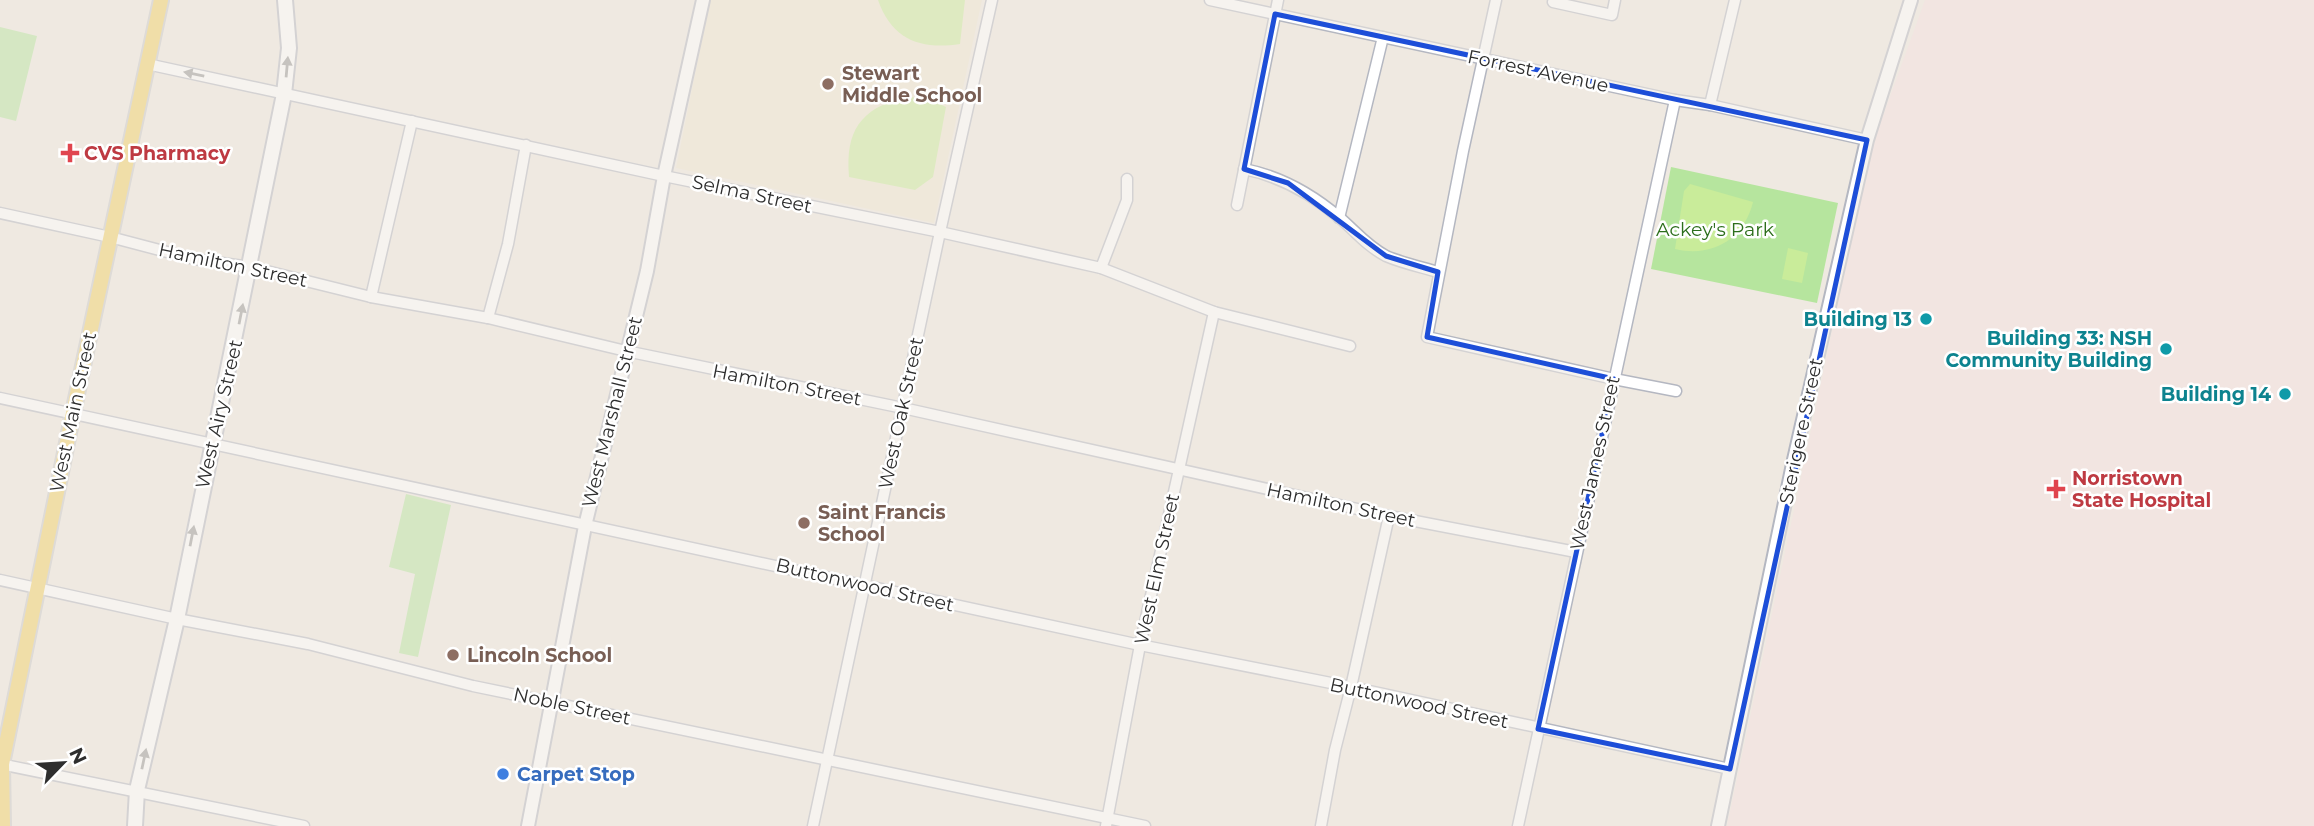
<svg xmlns="http://www.w3.org/2000/svg" width="2314" height="826" font-family="Montserrat,sans-serif">
<style>
.education{fill:#f0e6d1}
.medical{fill:#f5dfe0}
.green{fill:#b6e59e}
.pitch{fill:#c9ec9a}
.lines{fill:none;stroke-linecap:round;stroke-linejoin:round}
.minor-casing{stroke:#b4b7c1;stroke-width:13}
.tertiary-casing{stroke:#b4b7c1;stroke-width:16}
.secondary-casing{stroke:#b4b7c1;stroke-width:18}
.primary-casing{stroke:#c9c9c9;stroke-width:18}
.minor{stroke:#fff;stroke-width:10}
.tertiary{stroke:#fff;stroke-width:12}
.secondary{stroke:#fff;stroke-width:14}
.primary{stroke:#f2d163;stroke-width:14}
.oneway{fill:#969696}
.marked{fill:none;stroke:#1d4ed8;stroke-width:5;stroke-linejoin:round}
.education-dot{fill:#8d6e63;stroke:#fff;stroke-width:2.5}
.health-dot{fill:#e0444e;stroke:#fff;stroke-width:2.5}
.culture-dot{fill:#0f9aa8;stroke:#fff;stroke-width:2.5}
.shop-dot{fill:#3f7fe0;stroke:#fff;stroke-width:2.5}
.labels{text-anchor:middle;dominant-baseline:central;stroke-width:5;stroke-linejoin:round;paint-order:stroke}
.street-label{font-size:19px;fill:#2e2e2e;stroke:#fff}
.education-label{font-size:19px;font-weight:bold;fill:#785e54;stroke:#fff;text-anchor:start}
.health-label{font-size:19px;font-weight:bold;fill:#be3a42;stroke:#fff;text-anchor:start}
.park-label{font-size:19px;fill:#2c6e1b;stroke:#fff}
.culture-label{font-size:19px;font-weight:bold;fill:#0d838f;stroke:#fff;text-anchor:end}
.shop-label{font-size:19px;font-weight:bold;fill:#366cbe;stroke:#fff;text-anchor:start}
</style>
<rect width="100%" height="100%" fill="#efe9e1"/>
<polygon class="education" points="710,0 982,0 934,223 676,168"/>
<polygon class="medical" points="1925,0 2314,0 2314,826 1727,826 1870,152"/>
<g class="green">
<polygon points="0,27 37,36 16,121 0,117"/>
<polygon points="1671,167 1838,203 1817,303 1651,269"/>
<polygon points="406,494 451,505 418,657 399,653 415,574 389,567"/>
</g>
<g class="pitch">
<path d="M878,0h87l-5,44c-39,6 -68,-4 -82,-44z"/>
<path d="M905,97l22,1 19,9 -13,70 -18,13 -66,-13c-4,-46 11,-68 56,-80z"/>
<path d="M1690,184l63,18c-9,37 -41,56 -78,47l9,-58z"/>
<polygon points="1788,248 1808,253 1802,283 1782,279"/>
</g>
<g class="lines">
<g class="minor-casing">
<g id="minor">
<polyline points="1210,0 1675,100 1710,105 1867,140"/>
<polyline points="1496,0 1463,151 1427,337 1614,379 1676,391"/>
<polyline points="1554,0 1553,2 1612,15 1615,0"/>
<polyline points="147,64 664,176 940,232 1101,268 1214,312 1350,346"/>
<polyline points="1710,105 1735,0"/>
<path d="M1244,169c35,7 68,25 96,49 15,13 27,28 46,38 16,7 35,11 52,16"/>
<polyline points="1237,205 1278,0"/>
<polyline points="0,213 110,237 194,259 250,267 371,297 488,318 626,351 903,408 1389,516 1576,552"/>
<polyline points="1339,218 1383,37"/>
<polyline points="1101,268 1127,200 1127,179"/>
<polyline points="371,297 412,121"/>
<polyline points="488,318 508,244 526,145"/>
<polyline points="0,398 1140,645 1351,687 1730,769"/>
<polyline points="0,580 177,619 308,644 473,686 1145,826"/>
<polyline points="0,764 304,826"/>
<polyline points="813,826 940,232 992,0"/>
<polyline points="1106,826 1140,645 1214,312"/>
<polyline points="1321,826 1335,750 1351,687 1389,516"/>
<polyline points="1518,826 1675,100"/>
</g>
</g>
<g class="tertiary-casing">
<g id="tertiary">
<polyline points="528,826 585,526 647,271 664,176 703,0"/>
<polyline points="1718,826 1793,464 1867,140 1911,0"/>
</g>
</g>
<g class="secondary-casing">
<polyline id="secondary" points="135,826 137,790 177,619 284,94 289,48 285,0"/>
</g>
<g class="primary-casing">
<polyline id="primary" points="3,826 2,764 73,413 161,0"/>
</g>
<use href="#minor" class="minor"/>
<use href="#tertiary" class="tertiary"/>
<use href="#secondary" class="secondary"/>
<use href="#primary" class="primary"/>
</g>
<defs><path id="oneway-solid" d="M-6-.8H1V-3.2L6.5 0L1 3.2V.8H-6Z" transform="scale(1.75)"/></defs>
<g class="oneway">
<use href="#oneway-solid" transform="translate(287 67) rotate(-85)"/>
<use href="#oneway-solid" transform="translate(194 74) rotate(-168)"/>
<use href="#oneway-solid" transform="translate(241 314) rotate(-79)"/>
<use href="#oneway-solid" transform="translate(192 536) rotate(-79)"/>
<use href="#oneway-solid" transform="translate(144 759) rotate(-78)"/>
</g>
<path d="M0 0H2314V826H0ZM1275,14l592,126 -137,629 -192,-40 76,-350 -187,-42 11,-65 -52,-16 -98,-73 -44,-14z" fill="#efe9e1" fill-opacity=".55" fill-rule="evenodd"/>
<path class="marked" d="M1275,14l592,126 -137,629 -192,-40 76,-350 -187,-42 11,-65 -52,-16 -98,-73 -44,-14z"/>
<g class="education-dot">
<circle cx="828" cy="84" r="7"/>
<circle cx="804" cy="523" r="7"/>
<circle cx="453" cy="655" r="7"/>
</g>
<g class="health-dot">
<path d="M66.5 142.5h7v7h7v7h-7v7h-7v-7h-7v-7h7z"/>
<path d="M2052.5 478.5h7v7h7v7h-7v7h-7v-7h-7v-7h7z"/>
</g>
<g class="culture-dot">
<circle cx="1926" cy="319" r="7"/>
<circle cx="2166" cy="349" r="7"/>
<circle cx="2285" cy="394" r="7"/>
</g>
<circle class="shop-dot" cx="503" cy="774" r="7"/>
<g class="labels">
<g class="street-label">
<text transform="translate(1538 71) rotate(12)">Forrest Avenue</text>
<text transform="translate(752 194) rotate(12)">Selma Street</text>
<text transform="translate(233 265) rotate(12)">Hamilton Street</text>
<text transform="translate(787 385) rotate(11)">Hamilton Street</text>
<text transform="translate(73 412) rotate(-78)">West Main Street</text>
<text transform="translate(612 412) rotate(-76)">West Marshall Street</text>
<text transform="translate(901 413) rotate(-78)">West Oak Street</text>
<text transform="translate(219 414) rotate(-77)">West Airy Street</text>
<text transform="translate(1801 431) rotate(-78)">Sterigere Street</text>
<text transform="translate(1595 463) rotate(-78)">West James Street</text>
<text transform="translate(1341 505) rotate(12)">Hamilton Street</text>
<text transform="translate(1157 569) rotate(-78)">West Elm Street</text>
<text transform="translate(865 585) rotate(13)">Buttonwood Street</text>
<text transform="translate(1419 703) rotate(12)">Buttonwood Street</text>
<text transform="translate(572 706) rotate(12)">Noble Street</text>
</g>
<g class="education-label">
<text x="842" y="73">Stewart<tspan x="842" dy="22">Middle School</tspan></text>
<text x="818" y="512">Saint Francis<tspan x="818" dy="22">School</tspan></text>
<text x="467" y="655">Lincoln School</text>
</g>
<g class="health-label">
<text x="84" y="153">CVS Pharmacy</text>
<text x="2072" y="478">Norristown<tspan x="2072" dy="22">State Hospital</tspan></text>
</g>
<g class="park-label">
<text x="1715" y="229">Ackey's Park</text>
</g>
<g class="culture-label">
<text x="1912" y="319">Building 13</text>
<text x="2152" y="338">Building 33: NSH<tspan x="2152" dy="22">Community Building</tspan></text>
<text x="2271" y="394">Building 14</text>
</g>
<g class="shop-label">
<text x="517" y="774">Carpet Stop</text>
</g>
</g>
<g transform="translate(63 763) rotate(65)" stroke="#ffffff" stroke-width="5" paint-order="stroke">
<path d="M0-5L12 26L0 18L-12 26Z" fill="#2e2e2e"/>
<text y="-10" font-size="19" font-weight="bold" text-anchor="middle" fill="#2e2e2e">N</text>
</g>
</svg>
